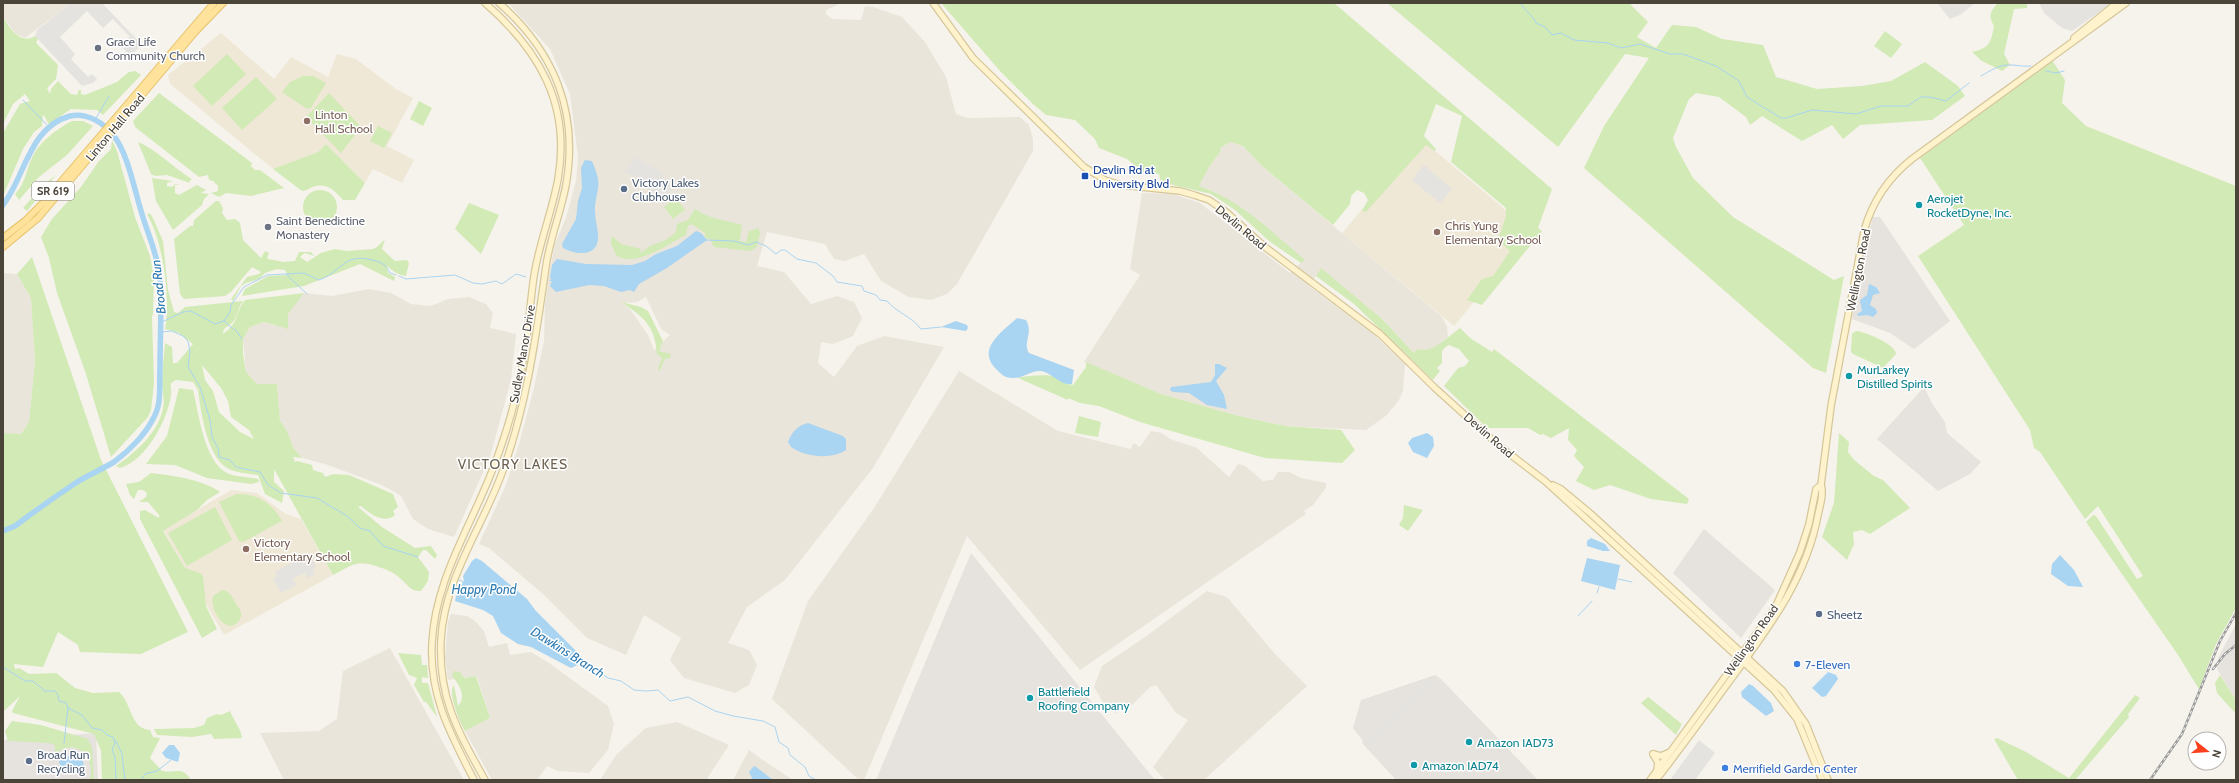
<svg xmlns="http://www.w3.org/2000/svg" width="2239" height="783" font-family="Cabin,sans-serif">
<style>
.residential{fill:#eae5da;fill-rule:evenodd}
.industrial{fill:#e6e2dd}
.education{fill:#efe8d6}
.green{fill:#d2eab5;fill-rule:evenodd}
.parking{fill:#e5e3e0}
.water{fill:#a9d4f2}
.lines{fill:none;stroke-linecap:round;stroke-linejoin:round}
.stream{stroke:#a9d4f2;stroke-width:1}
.river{stroke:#a9d4f2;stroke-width:5.5}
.secondary-casing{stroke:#d6c79b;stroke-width:8}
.primary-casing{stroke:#e6c16a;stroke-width:8}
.secondary{stroke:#fff3cd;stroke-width:5.5}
.primary{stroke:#ffe39c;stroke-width:6}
.rail-casing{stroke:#9a9a9a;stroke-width:2.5}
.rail{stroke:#fff;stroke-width:1;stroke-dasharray:3;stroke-linecap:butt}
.worship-dot{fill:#6b7280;stroke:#fff;stroke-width:1.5}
.education-dot{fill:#8d6e63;stroke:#fff;stroke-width:1.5}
.transit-dot{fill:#1a4fb4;stroke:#fff;stroke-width:1.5}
.service-dot{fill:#5c6f8a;stroke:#fff;stroke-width:1.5}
.culture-dot{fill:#0f9aa8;stroke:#fff;stroke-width:1.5}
.shop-dot{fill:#3f7fe0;stroke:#fff;stroke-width:1.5}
.labels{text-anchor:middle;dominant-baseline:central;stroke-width:3;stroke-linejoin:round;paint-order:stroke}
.shield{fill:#fff;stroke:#817c74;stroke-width:1}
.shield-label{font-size:11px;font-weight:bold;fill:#4b4439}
.worship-label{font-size:12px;fill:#5b616d;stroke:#fff;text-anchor:start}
.education-label{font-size:12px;fill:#785e54;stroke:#fff;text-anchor:start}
.street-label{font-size:12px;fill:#4b4439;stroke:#fff}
.transit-label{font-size:12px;fill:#164399;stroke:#fff;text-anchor:start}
.service-label{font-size:12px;fill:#4e5e75;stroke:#fff;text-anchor:start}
.culture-label{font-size:12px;fill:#0d838f;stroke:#fff;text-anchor:start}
.shop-label{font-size:12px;fill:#366cbe;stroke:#fff;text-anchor:start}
.water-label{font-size:13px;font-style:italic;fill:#2e7ab2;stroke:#fff}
.quarter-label{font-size:14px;letter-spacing:1px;fill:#6e6250;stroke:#fff}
</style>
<rect width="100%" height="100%" fill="#f6f3ec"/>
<g class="residential">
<polygon points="3,3 71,3 25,38 16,34 3,17"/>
<path d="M508,3h333l-15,7v4l6,5 29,1 4,-14 8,1 29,10 23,25 21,35 10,37 12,4 52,-1 9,8 4,14v12l-76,133 -10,10 -16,6 -22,-3 -28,-16 -17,-27 -19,7 -11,-2 -9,-15 -58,-12 -10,34 27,6 27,32 26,-8 17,6 8,16 -9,18 -20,8 -12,-2 -3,21 16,14 23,-31 27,-10 60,11 -71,121 -88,112 -38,27 -19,36 21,7 8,15 -8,20 -14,8 -51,-15 -14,-18 11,-22 -37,-23 -18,40 -39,-17 -44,-44 -54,-46 -10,-4 27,-59 13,-41 15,-56 10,-47 1,-38 5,-34 5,-25 11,-26 10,-37 2,-24 -8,-63 -20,-45zM646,297l15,32 9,6 -16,15 -6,-15 -18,-26 -8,-6 15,-1z"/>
<polygon points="1230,142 1243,146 1262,166 1441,316 1447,326 1448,337 1434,348 1414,353 1381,318 1321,269 1309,286 1372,333 1405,364 1403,391 1399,400 1387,415 1366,430 1285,426 1235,415 1161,394 1084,362 1140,275 1130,269 1142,193 1173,194 1200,203 1290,273 1304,260 1244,209 1213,191 1199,186 1209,167 1221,151 1220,148"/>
<polygon points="3,273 17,274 31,298 35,361 29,422 21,434 3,433"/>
<polygon points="369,289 391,293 411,304 431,306 448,299 469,297 486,304 493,313 490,328 516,334 511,380 490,457 454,537 428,529 413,519 401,496 382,485 325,464 302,458 293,447 287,431 280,421 277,384 257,384 246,372 243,339 250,327 264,322 276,326 304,293 332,296"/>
<polygon points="959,371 1058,431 1130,449 1134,443 1140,447 1151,431 1162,433 1170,439 1197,448 1229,477 1238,464 1245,466 1263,481 1273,480 1278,472 1289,472 1301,478 1326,483 1326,488 1313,505 1304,511 1306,514 1080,670 967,536 864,780 859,780 772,699 808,601 874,508"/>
<polygon points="1207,591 1227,597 1275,654 1307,686 1204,780 1165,780 1153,767 1188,720 1176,713 1156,685 1150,687 1131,706 1116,713 1103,702 1094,687 1102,666 1145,637"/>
<polygon points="451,614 467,616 474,620 484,631 489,647 507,643 510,655 531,652 549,663 608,706 614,724 608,750 589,773 558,771 547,766 537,780 492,780 465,731 490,718 477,676 448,680 445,658 448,622"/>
<polygon points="390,648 464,780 284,780 260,733 319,731 337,719 343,671"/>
<polygon points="677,722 729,745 706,780 600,780 616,755 646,728"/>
<polygon points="749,750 773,767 793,780 733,780"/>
</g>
<g class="industrial">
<polygon points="1873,217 1880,217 1950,321 1914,349 1890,333 1852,319 1860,268"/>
<polygon points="1924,387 1933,405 1945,422 1947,433 1981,462 1970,474 1938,491 1877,439"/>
<polygon points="1704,529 1775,590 1741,638 1673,573"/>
<polygon points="971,553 1155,780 876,780"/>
<polygon points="2236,624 2236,700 2217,669 2218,658"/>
<polygon points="1435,675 1441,679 1538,780 1396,780 1362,743 1363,741 1353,728 1361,700"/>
<polygon points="96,733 98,780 3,780 3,740"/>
</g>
<g class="education">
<polygon points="221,33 274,79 291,57 328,77 337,54 356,59 396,89 413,98 387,146 414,160 402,183 373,169 365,183 326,144 318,152 273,169 170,84 168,75"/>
<polygon points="1421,139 1532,232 1454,326 1342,233"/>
<polygon points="231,490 257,493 286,514 301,519 333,575 224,635 163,530"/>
</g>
<g class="green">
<path d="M941,3h393l218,186 -14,39 4,3 -60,74 -15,-5 15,-21 11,-3 17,-25 -12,-11 8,-24v-8l-55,-46 11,-46 -26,-12 -12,32 12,13 -1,2 -9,-6 -60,67 -4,-1 6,-11 -4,-7 -7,-3 -6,6 -1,8 -17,21 -71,-59 -19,-20 -13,-4 -10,6 1,3 -12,16 -10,19c42,14 73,46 106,74l-4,3 -32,-22 -34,-31 -24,-16 -50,-12 -2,-8 -16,-2 -16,-13 -28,-11 -4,-9 -20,-19 -29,-5 -12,-10 -34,-34z"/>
<polygon points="1387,3 1629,3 1648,22 1637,37 1656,48 1672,25 1696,27 1722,39 1763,45 1776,77 1817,89 1862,86 1891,81 1925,62 1958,86 1965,96 1932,120 1860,125 1843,139 1832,125 1802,141 1762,116 1750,125 1746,117 1719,97 1696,93 1689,99 1673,138 1676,147 1693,178 1733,217 1834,280 1844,276 1826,373 1813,368 1584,168 1604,126 1649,58 1625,54 1558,147"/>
<path d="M1998,3h29v5l-13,1 -10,45 6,11 -8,6 -20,-10 -10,-9c18,-4 19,-10 22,-26 -6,-11 -4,-14 4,-23z"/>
<path d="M3,17c7,11 17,28 32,19l3,3 -2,3 2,3 20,20 -2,14 -9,9 3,6 1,-5 7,-8 13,13 6,1 2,-5h2v4l4,1 32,-13 12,-10 6,-1 6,4 -38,40 -6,-5 -26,-1 -22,15 -6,-10 -1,12 -8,6 -11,17 -20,47v-63l17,-29 10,-3 -5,-7 -12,10 -10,20z"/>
<polygon points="1885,31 1902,44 1891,58 1874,46"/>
<polygon points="227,54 246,74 212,106 193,86"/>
<polygon points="2052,60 2065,80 2062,103 2086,126 2236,186 2236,608 2216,644 2199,689 2178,655 2086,522 2093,515 2096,516 2137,579 2143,576 2098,506 2085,519 2040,452 2034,448 2030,430 1918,256 1964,225 1920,158"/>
<polygon points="303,76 313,76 326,83 311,108 307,109 282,92 290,82"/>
<polygon points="256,77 277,99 242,130 222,108"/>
<polygon points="159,93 252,163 251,166 255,170 260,170 284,188 251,196 226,193 219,197 211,193 218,191 218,186 213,181 209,180 208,175 199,177 135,127 133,121"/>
<polygon points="329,93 361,127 341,153 306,117"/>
<polygon points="419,101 432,108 423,126 410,119"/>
<path d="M72,121h11l10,5 -26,29 -28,22 -20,23 -4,-6c10,-9 11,-24 17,-36 6,-15 26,-30 40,-37z"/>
<polygon points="378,126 392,133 384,148 370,141"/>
<polygon points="112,140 117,151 135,217 150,256 154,278 153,314 152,317 154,383 151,410 148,417 111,457 85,371 57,293 49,258 41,237 52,219 81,187 99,161 111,149"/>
<path d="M138,142c17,7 35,25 52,36l2,2 -3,1 1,2 -23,-8 -12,1 -4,-2z"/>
<path d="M326,144l39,39 -10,17h-12c-8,-9 -16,-18 -30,-13 -4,1 -6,4 -11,4l-29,-22 45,-17z"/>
<polygon points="56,175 27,211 23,208 42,186"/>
<polygon points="152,178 173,181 167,183 167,186 172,187 175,184 180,185 175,185 175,193 179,195 197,185 206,190 201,193 209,194 204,199 202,205 173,230 156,201"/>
<circle cx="320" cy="207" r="17"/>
<polygon points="676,198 685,210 673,219 664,207"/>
<path d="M216,201h3l4,7 -1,5 5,7 8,-1 5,4 3,17 18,18 4,-7 4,2 -2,5 1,1 16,3 11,-1 4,-9h12l3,4 -9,-3 -3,2 -2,2 7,5 14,-9 14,-4 12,2 26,-2 4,-2 8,-8 -3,10 13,12 12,-1 2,3 -3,13c-8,-1 -13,-5 -19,-10l1,7 7,4 -1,4 -34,-17 -56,22 -62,10 3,-7 23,-13 20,-1 -3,-5 -8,-1 -12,4 -6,6 -13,4 -5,3 -8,15 -2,-2 16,-22 12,-3 2,-2 -9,-5 -21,25 -6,4 -41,3 -4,-5 -6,-55 16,-13h3l1,-6z"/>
<polygon points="469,203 499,215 481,254 455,229"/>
<path d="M695,209c14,10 31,11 47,16l-2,16 6,1 3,-11 9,-3 2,5 -3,14 -7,4 -36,-4 -4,-8 -5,-1v-5l-13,-9 -4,2 -2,9c-18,9 -52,34 -70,20l-5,-11 1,-8 9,8 20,5 -1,3h2l8,-6 16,-6 10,-8 1,-8 11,-4z"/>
<path d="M149,213l3,3 11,25 5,49 6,22 4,1 7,-6 58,-6c-5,6 -5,15 -10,21 -4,5 -10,4 -10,12 17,-12 11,-20 22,-34l59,-7 -16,21v15l-24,-7 -14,5 -7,12v15l3,18 11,12h20l3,37 7,10 6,16 9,11 -9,-1 2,5 2,-1 15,4 1,5 10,3 2,4 8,-3 16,1 44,19 5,13 -5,4 2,4c-11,10 -26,-2 -34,-9l-3,1 24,20 33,21 16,-2 6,9 -2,4 -9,-9h-3l-5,7 11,15 -1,9 -7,10c-10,1 -13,-6 -20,-12 -7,-7 -16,-10 -25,-13 -20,-7 -25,0 -43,9l-59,-106v13l10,9 -2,12 -17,-9 -7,-19c-9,-1 -19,-2 -27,-5 -24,-9 -30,-58 -33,-80l-5,-8 -17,-2 -5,3c-1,4 1,7 0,12 -3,24 -25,66 -51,73l-4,-2c19,-13 43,-34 47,-58 2,-8 -1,-17 -1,-25 0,-13 2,-27 3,-40l7,4 1,16h4l16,-19 -14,-11 -14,-4c6,-31 -2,-88 -18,-115zM202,365l19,23 7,13 3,16 18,13 5,9 -14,-7 -21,-20 -6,-21 -8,-11z"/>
<path d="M32,257l69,203 87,172 -47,22 -61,-2 -2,-7 -20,-13 -15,35 -29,-3 1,5 4,-1 10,6 27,-1 19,15 18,5 26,-1c13,11 11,37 31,38l3,7 7,1 -10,20 12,13c15,3 19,-6 29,9h-89l-1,-29 -7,-17 -81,-21 -1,-2 8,-15 -17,16v-279l18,1 8,-12 6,-61 -4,-63 -14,-24z"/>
<path d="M1321,268l60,50 33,35 3,-4c16,5 30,-12 43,-21l10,10 22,14 2,-3 195,150 -2,5 -36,-5 -41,-14 -16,5 -18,-9 8,-14 -10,-11 3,-6 -9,-10 1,-12 -18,10 -8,-4 -3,1 -12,-7h-41l-43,-42 14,-18 7,-2 4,-5 -10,-12 -10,-4c-9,5 -7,8 -7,18l-5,5 3,3 -7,9 -79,-76 -38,-28z"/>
<path d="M621,302l20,5 7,4 15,30 -4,10 12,3 -1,4 -5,1 -6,13 -1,-4 4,-10 -5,-4c-2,-28 -13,-37 -36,-52z"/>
<path d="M1856,331c10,1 39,13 40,23l-13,14 -30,-14 -2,-2 1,-18z"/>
<path d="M1086,362l75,32 74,21 50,11 56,4 14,20 -13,13 -77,-5 -125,-36 -41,-16 -19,-3 -12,-5v2l-50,-22c5,-2 29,-4 34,-2 8,3 12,8 21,9l13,-18z"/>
<path d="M179,388l14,2c6,24 11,71 34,83 9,4 21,4 31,6l1,3 -8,2 -44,-6 -32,-13 -29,-1 21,-28z"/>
<polygon points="1079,416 1101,422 1098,437 1075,433"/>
<polygon points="1839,433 1849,442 1848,452 1854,460 1874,476 1883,480 1910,508 1870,534 1862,530 1853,532 1854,544 1847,560 1822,537 1834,503"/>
<path d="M151,473c21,2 53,7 69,19l-13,8 -10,10 -34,21 22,37 15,5 3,3 3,30 11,23 -15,9 -62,-119v-8l5,-1 14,8v-3l-11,-13h-9l7,-5 1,-4 -4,-3h-5l-4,9 -4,-4 -4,-11 13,-2z"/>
<path d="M236,494c21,-1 36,9 46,27l-39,21 -4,-1 -20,-39z"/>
<polygon points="1404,505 1423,510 1408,531 1399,525 1403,518"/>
<polygon points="215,507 232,540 187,566 168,533"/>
<path d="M222,590c8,1 9,6 13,12 2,3 5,7 6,11 1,8 -7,15 -14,12 -9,-3 -17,-21 -14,-29z"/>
<polygon points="398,653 421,655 422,665 427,665 428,678 422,677 422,683 428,683 437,717 426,702 424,702 414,685 417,678 409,675"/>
<path d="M454,671l6,1 4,6 12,-2 14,42 -25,13c-5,-8 -18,-39 -11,-46l4,21c9,-9 1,-22 -6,-30z"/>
<polygon points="2220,675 2236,700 2236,714 2217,693 2215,683"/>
<polygon points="2135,695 2140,698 2128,714 2129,717 2076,779 2018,780 1994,739 1997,738 2026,752 2069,778"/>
<polygon points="1648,697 1682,724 1676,735 1641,703"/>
<path d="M230,711c3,9 11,17 12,27l-28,1 -3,-5 -19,3 -35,-2 -3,-6 40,-1 10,-3 3,-7 10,-4 4,1z"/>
<path d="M12,721l29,4 47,14 4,9 2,32h-4c6,-23 -15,-44 -35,-26v-9l-6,-2 -41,-2 -3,-10z"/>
</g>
<g class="parking">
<polygon points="71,3 102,3 142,45 130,56 121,46 130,37 113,19 103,28 87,11 60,37 75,54 71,59 88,77 92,74 97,79 93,83 82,86 35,36 37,30"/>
<polygon points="1937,3 1975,3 1960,15 1950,19"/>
<polygon points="2039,3 2112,3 2072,31 2062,28 2044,13"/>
<polygon points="635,157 659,171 672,190 669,191 671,193 663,198 659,198 655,192 653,192 640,179 625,172"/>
<polygon points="1424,165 1452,189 1440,203 1412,180"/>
<polygon points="309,553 316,567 313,569 315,574 308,578 305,573 293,579 296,585 281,593 273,578 277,576 275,572"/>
<polygon points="1430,678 1435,684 1374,743 1366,739"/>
<polygon points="1699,740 1715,753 1695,780 1670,780"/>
</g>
<g class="water">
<path d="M585,160l7,1c3,8 8,18 6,27 -1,8 -4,17 -3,24 0,9 4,19 3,28 -3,18 -24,14 -35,8l-1,-4 14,-25 2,-18 4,-13 -1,-20z"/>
<polygon points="696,231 701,233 707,240 667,268 639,284 634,292 630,290 621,292 604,286 589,285 556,292 550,286 552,281 550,277 552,265 557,259 586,264 632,265 645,261 656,254 677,246"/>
<polygon points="1869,284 1876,287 1880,293 1873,295 1870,305 1876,309 1877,313 1873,317 1867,315 1858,316 1857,314 1862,311 1860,300 1867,295"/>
<path d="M1017,318l9,2c8,14 -4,22 3,33l45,17 -2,14c-11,2 -20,-11 -31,-13 -11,-1 -18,8 -29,7 -7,0 -11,-4 -16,-9 -20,-20 6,-37 21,-51z"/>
<polygon points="956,321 967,325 968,328 966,331 941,327"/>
<polygon points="1215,364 1219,364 1227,368 1216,381 1224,395 1227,409 1207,405 1189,393 1173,392 1170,390 1171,387 1211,382 1215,375"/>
<path d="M808,423l35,13 3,3v11c-15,10 -41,7 -55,-3l-3,-5c3,-9 10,-17 20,-19z"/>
<polygon points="1427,433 1433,437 1434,446 1427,458 1413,452 1408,443 1412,438"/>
<polygon points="1591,538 1605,544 1610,551 1603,551 1587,546 1587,541"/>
<polygon points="2060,555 2074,570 2083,587 2068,586 2051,574 2052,564"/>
<polygon points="476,558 482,561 527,599 536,611 581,656 584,662 571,668 531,647 518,644 501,633 493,616 483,610 455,601 457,590 464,581 463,576 472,561"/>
<polygon points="1587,558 1620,565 1615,590 1581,581"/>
<polygon points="1828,672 1836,675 1838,679 1826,696 1822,697 1812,688"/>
<polygon points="1749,684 1753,686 1771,703 1774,711 1766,716 1742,697 1741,692"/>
<polygon points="169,745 174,745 180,753 178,762 166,758 162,753"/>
<polygon points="75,755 83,760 84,772 62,773 59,761 63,757"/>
<polygon points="754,766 756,767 773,780 753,780 749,772"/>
</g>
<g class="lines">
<g class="stream">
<path d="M1521,3c3,8 12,12 15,20l9,4 7,8 9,-2 13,7 34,3 13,5 19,-4 30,10h13l33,12 23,15 8,16 34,21h5l26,-8 44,4 25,-8h27l13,-9h9l16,4 23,-18"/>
<polyline points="2046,71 2056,73 2064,71"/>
<path d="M1981,76c9,-5 19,-12 30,-11 7,0 13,2 20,1"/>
<polyline points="23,100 50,128"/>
<polyline points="95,120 109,96"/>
<path d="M706,240l28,1 14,4 8,-3 10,4 10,8 5,-4h4l12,9 19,4 17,13 4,6 25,4 2,5 12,4 4,5 7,1c9,11 24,15 34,28l20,-2"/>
<polyline points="286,274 307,294"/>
<polyline points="399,276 406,279 455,275 473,283 482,284 496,281 502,284 516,274 526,277"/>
<polyline points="549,280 553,281"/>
<polyline points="224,321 233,329"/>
<path d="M162,322l21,-10 8,-1 24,13 9,-3 6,-9 1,-7 13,-18 23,-12 37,-2 15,7c25,-9 24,-29 57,-19 7,2 11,5 14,12l6,2"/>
<polyline points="235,329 242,339"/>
<polyline points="161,332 172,331 183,336 188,341 190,352 188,367 200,387 210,420 212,437 218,448 219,457 230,460 236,467 260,472 268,485 281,493 317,498 347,516 360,528 370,531 383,546 418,557"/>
<polyline points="1618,579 1632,582"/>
<polyline points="459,580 464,582"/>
<polyline points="1597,593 1599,587"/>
<polyline points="1578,616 1592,601"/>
<polyline points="584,662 608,678 621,681 634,690 647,691 658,690 670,701 688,697 715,711 733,716 763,721 775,727 779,742 788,748 790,755 805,767 809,776 816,780"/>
<polyline points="3,667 25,681 33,681 45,691 55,691 58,695 59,701 66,703 68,708 82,715 92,728 102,730 107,735 113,737 115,743 112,750 115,757 116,780"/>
<polyline points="116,741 122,754 125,780"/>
<polyline points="64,743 68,708"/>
<polyline points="141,780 145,774 157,771 171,760"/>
</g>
<path class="river" d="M3,205c22,-28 26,-78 67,-89 17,-4 34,7 44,20 14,18 21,56 28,78 6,21 16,41 18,64 2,30 0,59 0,89 -1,17 2,36 -6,50 -8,17 -25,34 -40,45 -12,7 -25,13 -37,20 -21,14 -42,29 -62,44l-12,5"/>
<g class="secondary-casing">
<g id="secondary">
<polyline points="933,3 973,58 1084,167 1105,180 1121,185 1180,191 1194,195 1209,200 1225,211 1265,247 1380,334 1435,388 1498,445 1545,481 1774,690 1797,719 1822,780"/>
<polyline points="2074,38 2117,3"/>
<polyline points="1553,485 1561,489 1591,514 1783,691 1806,724 1828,780"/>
<polyline points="1653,754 1661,756 1670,752"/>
<polyline points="1653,754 1658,763 1657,770"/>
<path d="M474,780c-23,-45 -45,-84 -42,-137 3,-63 38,-115 60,-172 15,-38 26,-77 32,-116 5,-27 6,-53 10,-79 5,-33 18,-64 24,-97 13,-75 -19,-129 -73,-176"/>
<path d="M485,780c-27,-49 -47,-82 -44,-140 3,-61 41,-112 61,-167 25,-68 34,-137 44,-207 4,-28 15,-54 20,-81 13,-73 -12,-134 -67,-182"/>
<polyline points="1650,780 1775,608 1800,552 1809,524 1816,489 1821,485"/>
<path d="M1656,780c25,-32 49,-65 73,-98 38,-52 77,-102 89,-167 2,-10 6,-21 3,-30l10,-79 33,-175c8,-29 24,-53 48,-72l214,-156"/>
</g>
</g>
<g class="primary-casing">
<g id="primary">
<polyline points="3,238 25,221 43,203 214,3"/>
<polyline points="3,247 38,218 195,32 223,3"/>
</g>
</g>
<use href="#secondary" class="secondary"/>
<use href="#primary" class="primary"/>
<g class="rail-casing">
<g id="rail">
<polyline points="2213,669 2225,654 2236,645"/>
<polyline points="2150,780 2182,734 2220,641 2236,613"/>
</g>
</g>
<use href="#rail" class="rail"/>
</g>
<g class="worship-dot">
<circle cx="98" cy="48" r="4"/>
<circle cx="268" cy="227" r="4"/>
</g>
<g class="education-dot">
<circle cx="307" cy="121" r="4"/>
<circle cx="1437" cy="232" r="4"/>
<circle cx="246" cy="549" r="4"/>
</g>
<rect class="transit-dot" x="1081" y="172" width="8" height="8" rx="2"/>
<g class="service-dot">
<circle cx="624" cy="189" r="4"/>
<circle cx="1819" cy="614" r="4"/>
<circle cx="29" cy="761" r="4"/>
</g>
<g class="culture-dot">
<circle cx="1919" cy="205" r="4"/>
<circle cx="1849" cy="376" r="4"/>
<circle cx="1030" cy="698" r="4"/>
<circle cx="1469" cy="742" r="4"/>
<circle cx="1414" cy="765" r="4"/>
</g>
<g class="shop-dot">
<circle cx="1797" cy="664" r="4"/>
<circle cx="1725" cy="768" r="4"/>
</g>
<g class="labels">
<rect class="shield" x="32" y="182" width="42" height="18" rx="3"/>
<g class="shield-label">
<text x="53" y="191">SR 619</text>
</g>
<g class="worship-label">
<text x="106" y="41">Grace Life<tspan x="106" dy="14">Community Church</tspan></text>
<text x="276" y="220">Saint Benedictine<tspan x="276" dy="14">Monastery</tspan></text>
</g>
<g class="education-label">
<text x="315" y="114">Linton<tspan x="315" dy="14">Hall School</tspan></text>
<text x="1445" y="225">Chris Yung<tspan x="1445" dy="14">Elementary School</tspan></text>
<text x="254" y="542">Victory<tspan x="254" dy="14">Elementary School</tspan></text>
</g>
<g class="street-label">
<text transform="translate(115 127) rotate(-50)">Linton Hall Road</text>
<text transform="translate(1241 227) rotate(40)">Devlin Road</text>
<text transform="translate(1858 270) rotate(-79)">Wellington Road</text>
<text transform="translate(522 354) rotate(-80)">Sudley Manor Drive</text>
<text transform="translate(1489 435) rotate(41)">Devlin Road</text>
<text transform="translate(1751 640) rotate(-55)">Wellington Road</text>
</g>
<g class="transit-label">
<text x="1093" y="169">Devlin Rd at<tspan x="1093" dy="14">University Blvd</tspan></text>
</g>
<g class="service-label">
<text x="632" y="182">Victory Lakes<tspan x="632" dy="14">Clubhouse</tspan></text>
<text x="1827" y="614">Sheetz</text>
<text x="37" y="754">Broad Run<tspan x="37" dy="14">Recycling</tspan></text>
</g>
<g class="culture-label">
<text x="1927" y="198">Aerojet<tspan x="1927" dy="14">RocketDyne, Inc.</tspan></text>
<text x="1857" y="369">MurLarkey<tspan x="1857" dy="14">Distilled Spirits</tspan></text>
<text x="1038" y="691">Battlefield<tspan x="1038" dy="14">Roofing Company</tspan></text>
<text x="1477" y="742">Amazon IAD73</text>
<text x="1422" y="765">Amazon IAD74</text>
</g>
<g class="shop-label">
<text x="1805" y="664">7-Eleven</text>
<text x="1733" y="768">Merrifield Garden Center</text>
</g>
<g class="water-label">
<text transform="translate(158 287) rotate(-96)">Broad Run</text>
<text x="484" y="589">Happy Pond</text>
<text transform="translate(568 652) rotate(32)">Dawkins Branch</text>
</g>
<g class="quarter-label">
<text x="513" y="464">VICTORY LAKES</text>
</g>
</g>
<rect width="2239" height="783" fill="none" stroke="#4b4439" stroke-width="8"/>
<g transform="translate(2207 751) rotate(107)"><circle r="19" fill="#ffffff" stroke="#b7b4b0"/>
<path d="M0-3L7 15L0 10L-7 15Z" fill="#fc3f1d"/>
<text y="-6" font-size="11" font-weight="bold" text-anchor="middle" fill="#4b4439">N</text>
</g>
</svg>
